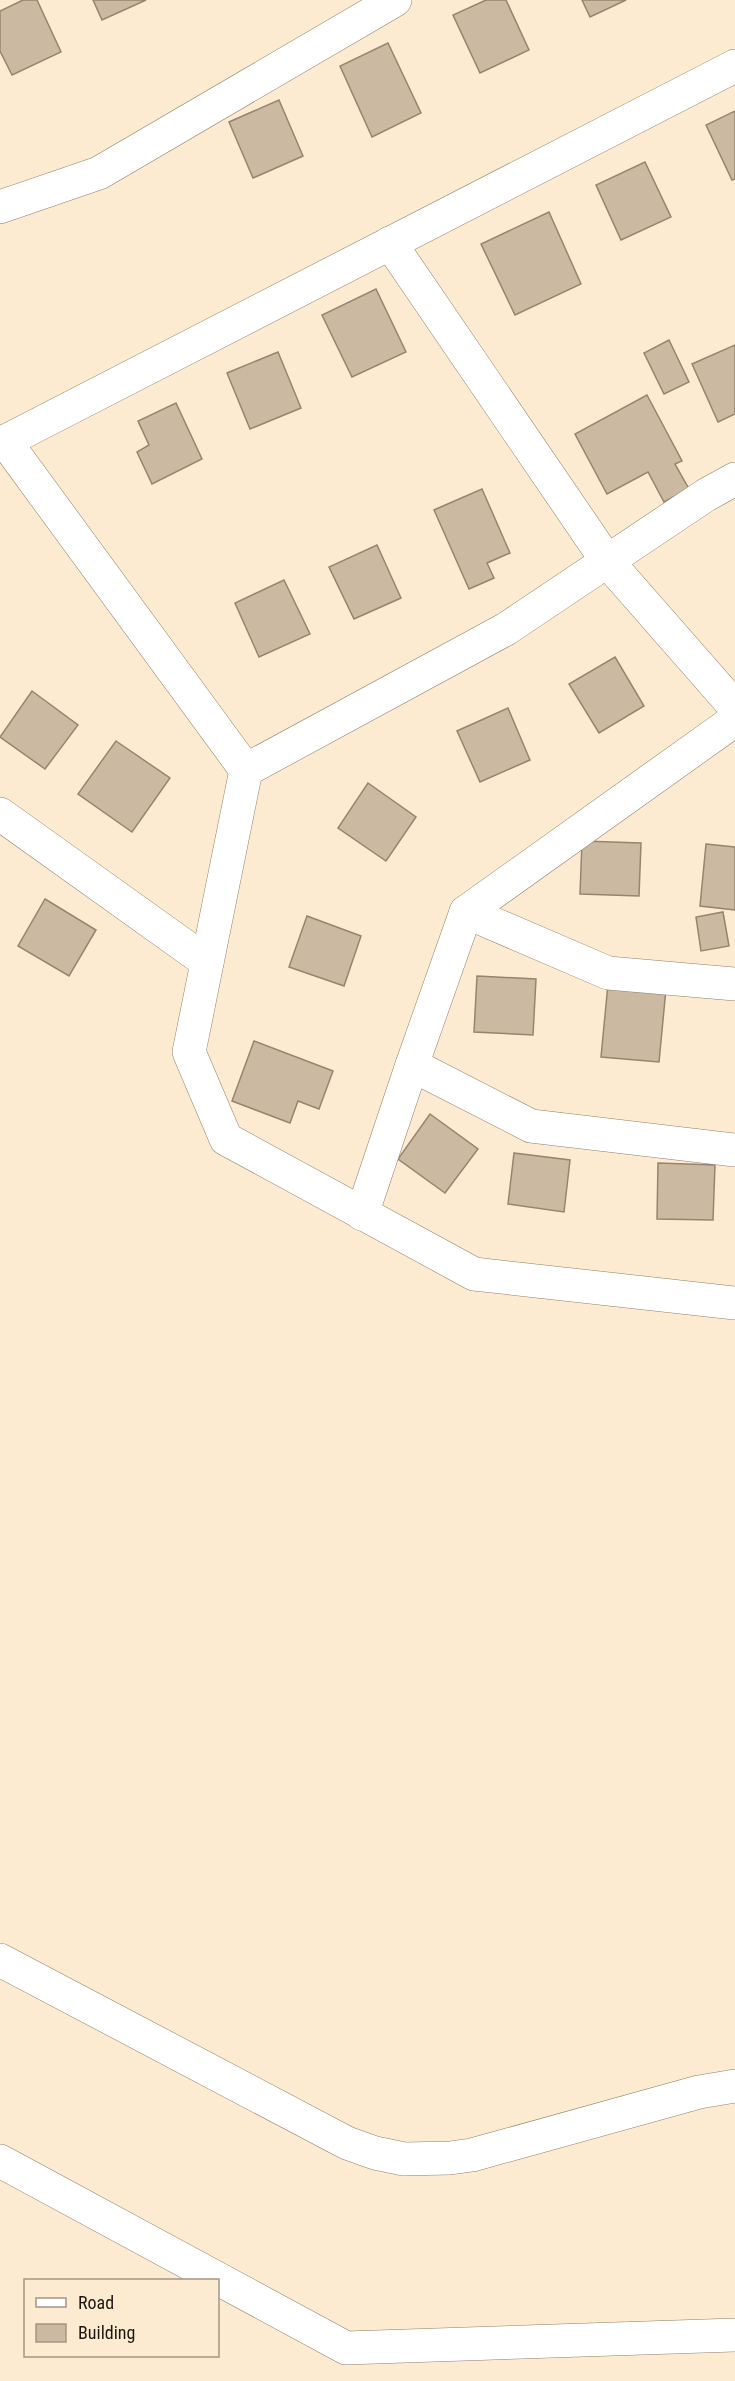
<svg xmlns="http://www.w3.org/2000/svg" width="735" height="2381" font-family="'Roboto Condensed',sans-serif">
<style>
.building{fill:#cbbaa1;stroke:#95856d;stroke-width:1.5}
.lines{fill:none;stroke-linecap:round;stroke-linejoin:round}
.minor-casing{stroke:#908069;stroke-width:34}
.minor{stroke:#fff;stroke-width:33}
</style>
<rect width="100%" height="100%" fill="#fdebd1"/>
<g class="building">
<polygon points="23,0 37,0 61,52 12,75 0,51 0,11"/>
<polygon points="93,0 146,0 102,20"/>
<polygon points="486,0 506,0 529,50 480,73 453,15"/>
<polygon points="582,0 626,0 590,17"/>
<polygon points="388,43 421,113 372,137 340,66"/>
<polygon points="279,100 303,156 253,178 229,122"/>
<polygon points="735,111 735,179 732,180 706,125"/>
<polygon points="645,162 671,217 621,240 596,185"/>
<polygon points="549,212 581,284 515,315 481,244"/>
<polygon points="376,289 406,352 352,377 322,315"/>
<polygon points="669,340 689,382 664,394 644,353"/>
<polygon points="735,345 735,414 718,422 692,364"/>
<polygon points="278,352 301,408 250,429 227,373"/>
<polygon points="647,395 682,461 675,464 689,489 664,502 648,472 607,494 575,434"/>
<polygon points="176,403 202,459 152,484 137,452 149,445 138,421"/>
<polygon points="482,489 510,553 487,563 494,578 469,589 434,510"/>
<polygon points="377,545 401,598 354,619 329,567"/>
<polygon points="284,580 310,634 259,657 235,603"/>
<polygon points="615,657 644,706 599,733 569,684"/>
<polygon points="32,691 78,725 45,769 0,737"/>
<polygon points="508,708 530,760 480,782 457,731"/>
<polygon points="116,741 170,778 132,832 78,794"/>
<polygon points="368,783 416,817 386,861 338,828"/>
<polygon points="582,841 641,843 639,896 580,894"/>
<polygon points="706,844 735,847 735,910 700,906"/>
<polygon points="45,899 96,930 69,976 18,946"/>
<polygon points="723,912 729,946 701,951 696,917"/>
<polygon points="307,916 361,936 344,986 289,967"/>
<polygon points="477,976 536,979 533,1035 474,1032"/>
<polygon points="608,984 666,989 659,1062 601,1057"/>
<polygon points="254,1041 333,1071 319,1109 298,1101 290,1123 232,1101"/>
<polygon points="430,1114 478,1149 445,1193 398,1159"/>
<polygon points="514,1153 570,1160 564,1212 508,1204"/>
<polygon points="658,1163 715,1165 713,1220 657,1219"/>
</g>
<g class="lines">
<g class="minor-casing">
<g id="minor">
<polyline points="0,207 99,173 395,0"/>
<polyline points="390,243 607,561 735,707"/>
<polyline points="5,441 246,770 189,1052 226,1139 474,1274 735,1303"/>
<polyline points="0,444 735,66"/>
<polyline points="246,770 506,629 706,495 735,479"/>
<polyline points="0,814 207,962"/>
<polyline points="466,912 608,973 735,984"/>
<polyline points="412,1065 531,1126 735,1150"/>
<polyline points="362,1214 412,1065 466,912 735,720"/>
<polyline points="0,1960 347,2143 375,2153 404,2159 450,2158 472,2155 699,2092 735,2086"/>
<polyline points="0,2161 346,2348 735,2335"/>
</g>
</g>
<use href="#minor" class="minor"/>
</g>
<rect x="24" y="2279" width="195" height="78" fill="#fdebd1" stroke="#a39683" stroke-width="1.5"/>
<rect x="36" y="2298" width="30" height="9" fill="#ffffff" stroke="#a39683" stroke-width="1.5"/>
<text x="78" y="2309" font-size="18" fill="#1c160d">Road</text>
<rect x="36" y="2324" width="30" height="18" fill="#cbbaa1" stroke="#a39683" stroke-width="1.5"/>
<text x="78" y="2339" font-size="18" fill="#1c160d">Building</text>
</svg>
